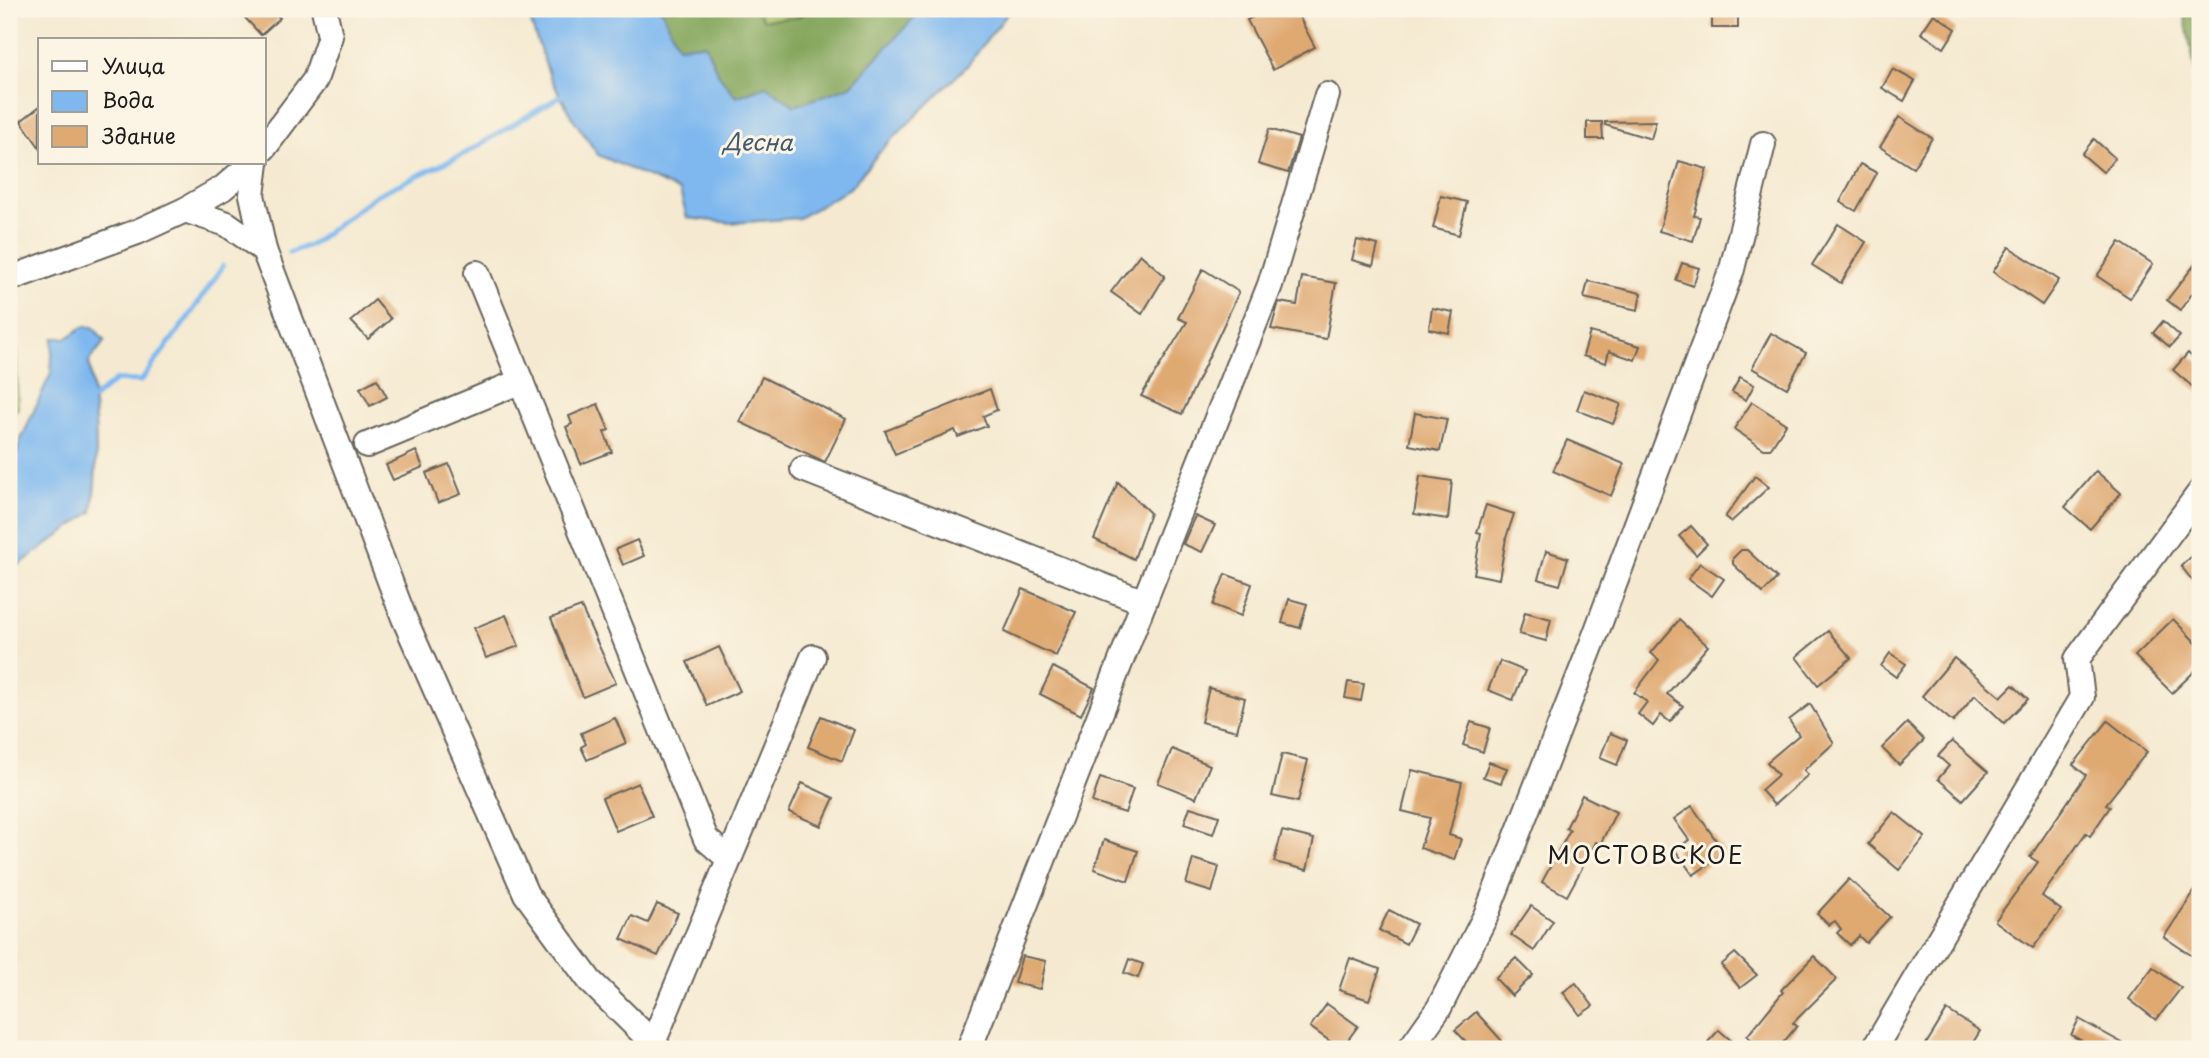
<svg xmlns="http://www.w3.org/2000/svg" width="2209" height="1058" font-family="'Playpen Sans',sans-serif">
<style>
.green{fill:#a5c066;stroke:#606e41;stroke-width:2}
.forest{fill:#84a65b;stroke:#50613c;stroke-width:2}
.water{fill:#7eb8ef;stroke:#4d6a86;stroke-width:2}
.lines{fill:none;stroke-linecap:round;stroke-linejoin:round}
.stream{stroke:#7eb8ef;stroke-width:5}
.building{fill:#dfa972}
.minor-casing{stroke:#68645b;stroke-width:28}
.minor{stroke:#fff;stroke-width:24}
.labels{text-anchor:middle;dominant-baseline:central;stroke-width:6;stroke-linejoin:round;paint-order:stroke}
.water-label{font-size:23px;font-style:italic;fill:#435a70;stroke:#fcf5e5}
.quarter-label{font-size:24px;letter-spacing:2px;fill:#1c1c1c;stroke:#fcf5e5}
</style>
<rect width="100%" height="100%" fill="#fcf5e5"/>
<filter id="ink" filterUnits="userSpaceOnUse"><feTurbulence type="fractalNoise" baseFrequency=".0143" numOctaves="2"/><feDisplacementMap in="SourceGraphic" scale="14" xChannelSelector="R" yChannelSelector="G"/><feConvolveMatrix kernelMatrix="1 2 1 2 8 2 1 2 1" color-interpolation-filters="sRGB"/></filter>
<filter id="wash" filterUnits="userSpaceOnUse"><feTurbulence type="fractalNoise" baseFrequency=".00686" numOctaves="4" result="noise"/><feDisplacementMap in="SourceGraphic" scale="28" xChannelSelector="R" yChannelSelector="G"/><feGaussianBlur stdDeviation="1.57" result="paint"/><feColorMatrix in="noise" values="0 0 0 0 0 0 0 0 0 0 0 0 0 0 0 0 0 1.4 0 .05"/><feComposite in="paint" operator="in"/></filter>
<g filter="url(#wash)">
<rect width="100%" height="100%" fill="#f5ead1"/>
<g class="green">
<polygon points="755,9 814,9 795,18 763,20"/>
<polygon points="15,318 18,408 9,419 9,319"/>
</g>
<g class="forest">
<polygon points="661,9 755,9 763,20 795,18 814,9 922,9 851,86 795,106 766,86 736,97 718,74 705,44 678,46"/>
<polygon points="2183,9 2200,9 2200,95"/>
</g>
<g class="water">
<polygon points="526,9 661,9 678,46 705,44 718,74 736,97 766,86 795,106 851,86 922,9 1011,9 966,67 883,148 850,188 799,218 732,223 687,218 680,191 598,155 572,117 550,77"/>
<path d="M83,327h10l12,14 -16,20c7,49 10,102 3,151l-83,60v-96l4,-1 6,-31 32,-71 2,-35h14z"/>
</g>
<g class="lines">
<g class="stream">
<polyline points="289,253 312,244 376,195 466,153 564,94"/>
<polyline points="91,400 116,380 141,381 190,315 223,266"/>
</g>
</g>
<g id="blocks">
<g class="building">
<polygon points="237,9 271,9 280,18 261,35"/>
<polygon points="1268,9 1295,9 1315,47 1273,70 1247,20"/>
<rect x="1712" y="9" width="26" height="19"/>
<polygon points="1934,14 1956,29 1944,48 1921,33"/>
<polygon points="1893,69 1915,81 1904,101 1882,88"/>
<polygon points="40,106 40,148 21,121"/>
<polygon points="1899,117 1932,138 1913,168 1880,147"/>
<polygon points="1656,121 1651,139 1605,125 1605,122"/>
<polygon points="1587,122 1602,122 1603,139 1587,139"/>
<polygon points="1269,129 1299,138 1288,173 1258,164"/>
<polygon points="2094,139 2115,158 2103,172 2082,154"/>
<polygon points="1679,161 1707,169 1694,216 1700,217 1693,241 1659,231"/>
<polygon points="1860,164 1877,173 1856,211 1840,202"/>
<polygon points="1441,196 1467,202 1459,235 1433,228"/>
<polygon points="1838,224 1866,242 1841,283 1812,265"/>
<polygon points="1357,240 1378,245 1373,266 1352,260"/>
<polygon points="2120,242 2153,264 2130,298 2097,276"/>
<polygon points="2009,247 2059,280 2042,305 1993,272"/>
<polygon points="1140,254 1165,276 1142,314 1111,292"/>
<polygon points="2200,258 2200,283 2180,310 2167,300"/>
<polygon points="1682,263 1699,268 1693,286 1676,280"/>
<polygon points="1203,269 1239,292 1182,414 1141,396 1187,322 1178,318"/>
<polygon points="1302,277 1336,283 1326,339 1271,329 1279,302 1297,305"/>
<polygon points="1588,281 1641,293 1638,310 1584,298"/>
<polygon points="375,300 391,319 368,339 351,321"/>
<polygon points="1432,308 1453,312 1449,333 1429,329"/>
<polygon points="2163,321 2180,336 2170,347 2153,333"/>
<polygon points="1590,332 1640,346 1635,360 1609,351 1606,363 1583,356"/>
<polygon points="1771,333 1806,353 1787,388 1752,368"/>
<polygon points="2188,353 2200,364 2200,393 2173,370"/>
<polygon points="762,377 846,419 825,462 740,422"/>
<polygon points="1740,377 1754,385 1746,400 1732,392"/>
<polygon points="377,379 387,397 370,406 360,388"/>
<polygon points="990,389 997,410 983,416 987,426 958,437 955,430 895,454 885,431"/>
<polygon points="1584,390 1621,404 1613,424 1577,410"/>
<polygon points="1752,402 1786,424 1770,449 1764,449 1734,429"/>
<polygon points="598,404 609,430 604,432 612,452 581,464 566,427 572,424 569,416"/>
<polygon points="1415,413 1447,419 1440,451 1409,445"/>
<polygon points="1567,440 1624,464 1611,496 1553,471"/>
<polygon points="416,451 423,467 393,480 386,465"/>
<polygon points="449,464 461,494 438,503 426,473"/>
<polygon points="2096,471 2121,493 2090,529 2065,507"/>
<polygon points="1420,476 1452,481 1448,519 1414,514"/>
<polygon points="1755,476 1769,487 1731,522 1725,517"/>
<polygon points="1118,482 1150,513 1134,559 1094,539"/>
<polygon points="1486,505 1514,514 1506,538 1499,579 1474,574 1481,533 1477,532"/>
<polygon points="1195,516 1215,525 1202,552 1183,544"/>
<polygon points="1691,526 1707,544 1696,555 1679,536"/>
<polygon points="637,540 644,556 623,565 616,549"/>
<polygon points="2200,549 2200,590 2181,566"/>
<polygon points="1741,550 1747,550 1777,578 1763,593 1733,564 1733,558"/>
<polygon points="1546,551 1568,558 1560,585 1538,579"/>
<polygon points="1700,563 1724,579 1712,596 1688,579"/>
<polygon points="1225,574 1252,584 1241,616 1213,605"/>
<polygon points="1023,589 1076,612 1056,656 1004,632"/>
<polygon points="1289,599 1307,604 1300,628 1282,623"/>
<polygon points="581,607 616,683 583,697 551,618"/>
<polygon points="1525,612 1551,619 1546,641 1519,634"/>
<polygon points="506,615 519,646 486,658 474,628"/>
<polygon points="2173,619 2200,647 2200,666 2172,693 2135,656"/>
<polygon points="1679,620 1708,646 1667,694 1683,706 1670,722 1661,715 1653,726 1638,714 1647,702 1634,693 1659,660 1651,653"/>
<polygon points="1828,631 1851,658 1818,685 1796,657"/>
<polygon points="719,647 740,691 707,706 687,662"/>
<polygon points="1890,653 1906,664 1896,677 1881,666"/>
<polygon points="1954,658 2001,697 2013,685 2028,699 2004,723 1975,695 1953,722 1922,696"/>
<polygon points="1500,661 1525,671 1513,700 1488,690"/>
<polygon points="1053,667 1094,688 1081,715 1040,694"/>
<polygon points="1348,682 1364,684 1361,701 1345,698"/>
<polygon points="1209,688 1245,698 1237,731 1201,722"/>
<polygon points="1810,704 1834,743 1804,770 1808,775 1774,805 1761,790 1778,775 1767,762 1799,735 1789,720"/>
<polygon points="821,716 854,730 842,761 808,747"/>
<polygon points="615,718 626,743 587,760 581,747 586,744 581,733"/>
<polygon points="2108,721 2147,752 2106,804 2110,807 2090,836 2086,833 2042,896 2061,910 2033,948 1995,921 2038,862 2030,857 2086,775 2073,765"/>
<polygon points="1471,722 1490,728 1483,752 1463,745"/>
<polygon points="1907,723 1924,740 1899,765 1882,748"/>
<polygon points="1610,733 1627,740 1617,765 1600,758"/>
<polygon points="1952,741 1988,772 1963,800 1938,779 1949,766 1938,756"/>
<polygon points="1172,749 1210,765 1196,798 1158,783"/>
<polygon points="1282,754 1308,760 1298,802 1272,796"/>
<polygon points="1489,762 1507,768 1501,783 1483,777"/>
<polygon points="1412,770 1462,782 1449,835 1461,839 1454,860 1420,848 1430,818 1402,811"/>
<polygon points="1100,778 1133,789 1125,813 1092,802"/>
<polygon points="638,783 652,816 616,831 602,798"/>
<polygon points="802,783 834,798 821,826 789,812"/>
<polygon points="1582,795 1616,812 1600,845 1596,842 1567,896 1542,882 1570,830 1566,828"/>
<polygon points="1692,806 1725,853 1693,875 1675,850 1689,840 1674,819"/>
<polygon points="1190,807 1219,816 1213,834 1184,824"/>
<polygon points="1894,812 1925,837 1899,870 1868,844"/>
<polygon points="1282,831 1314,839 1307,870 1274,862"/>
<polygon points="1104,840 1138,851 1128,881 1094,869"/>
<polygon points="1193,859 1219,867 1212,892 1186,884"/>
<polygon points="1849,879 1890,917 1866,943 1859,936 1850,945 1837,933 1841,929 1835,921 1829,925 1817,914"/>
<polygon points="2200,883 2200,961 2164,937"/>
<polygon points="657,904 678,913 658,956 621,939 632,916 648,923"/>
<polygon points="1531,906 1553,921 1534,951 1511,935"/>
<polygon points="1389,910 1416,924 1406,944 1379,930"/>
<polygon points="1735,953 1757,975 1740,988 1721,965"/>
<polygon points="1022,956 1046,961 1040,989 1014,983"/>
<polygon points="1814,956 1837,979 1793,1023 1797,1026 1778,1049 1763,1049 1747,1036 1783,992 1781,990"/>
<polygon points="1350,958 1380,969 1369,1000 1339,990"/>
<polygon points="1516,958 1533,975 1512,996 1495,978"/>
<polygon points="1129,959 1143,964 1138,978 1124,973"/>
<polygon points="2153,967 2181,988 2156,1020 2129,999"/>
<polygon points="1576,983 1593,1006 1580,1015 1563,992"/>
<polygon points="1327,1004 1358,1026 1341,1049 1310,1027"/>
<polygon points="1947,1010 1980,1031 1969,1049 1923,1049"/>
<polygon points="1476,1012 1502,1041 1493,1049 1473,1049 1455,1030"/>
<polygon points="2079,1019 2133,1049 2097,1049 2071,1035"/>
<polygon points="1719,1030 1741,1049 1717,1049 1708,1042"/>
</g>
</g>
</g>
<g filter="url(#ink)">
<use href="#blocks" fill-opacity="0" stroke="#68645b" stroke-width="2"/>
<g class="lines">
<g class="minor-casing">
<g id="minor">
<polyline points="264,148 315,80 330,36 324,9"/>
<polyline points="256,163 252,195 264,250 404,618 526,894 590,981 659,1049"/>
<polyline points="185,210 223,188 252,163"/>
<polyline points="477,273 706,839 729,859"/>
<polyline points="9,279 137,232 185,210 227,224 264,250"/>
<polyline points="367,445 521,381"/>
<polyline points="803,469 1144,602 969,1049"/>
<polyline points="1144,602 1270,285 1327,95"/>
<polyline points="653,1043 813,657"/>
<polyline points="1410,1049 1439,1008 1486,915 1518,833 1593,641 1732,269 1763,144"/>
<polyline points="1874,1049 2082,697 2077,659 2200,492"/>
</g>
</g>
<use href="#minor" class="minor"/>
</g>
</g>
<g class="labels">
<g class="water-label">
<text transform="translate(758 141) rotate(1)">Десна</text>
</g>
<g class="quarter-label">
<text x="1646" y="854">МОСТОВСКОЕ</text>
</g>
</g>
<rect width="2209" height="1058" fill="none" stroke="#fcf5e5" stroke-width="35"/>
<rect x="38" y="38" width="228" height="126" fill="#fcf5e5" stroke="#a29e95" stroke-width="2"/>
<rect x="52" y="61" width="35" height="10" fill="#ffffff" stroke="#a29e95" stroke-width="2"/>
<text x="102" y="74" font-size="21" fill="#1c1c1c">Улица</text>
<rect x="52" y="91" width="35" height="21" fill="#7eb8ef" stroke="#a29e95" stroke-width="2"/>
<text x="102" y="108" font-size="21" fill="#1c1c1c">Вода</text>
<rect x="52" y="126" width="35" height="21" fill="#dfa972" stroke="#a29e95" stroke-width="2"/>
<text x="102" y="144" font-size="21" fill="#1c1c1c">Здание</text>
</svg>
